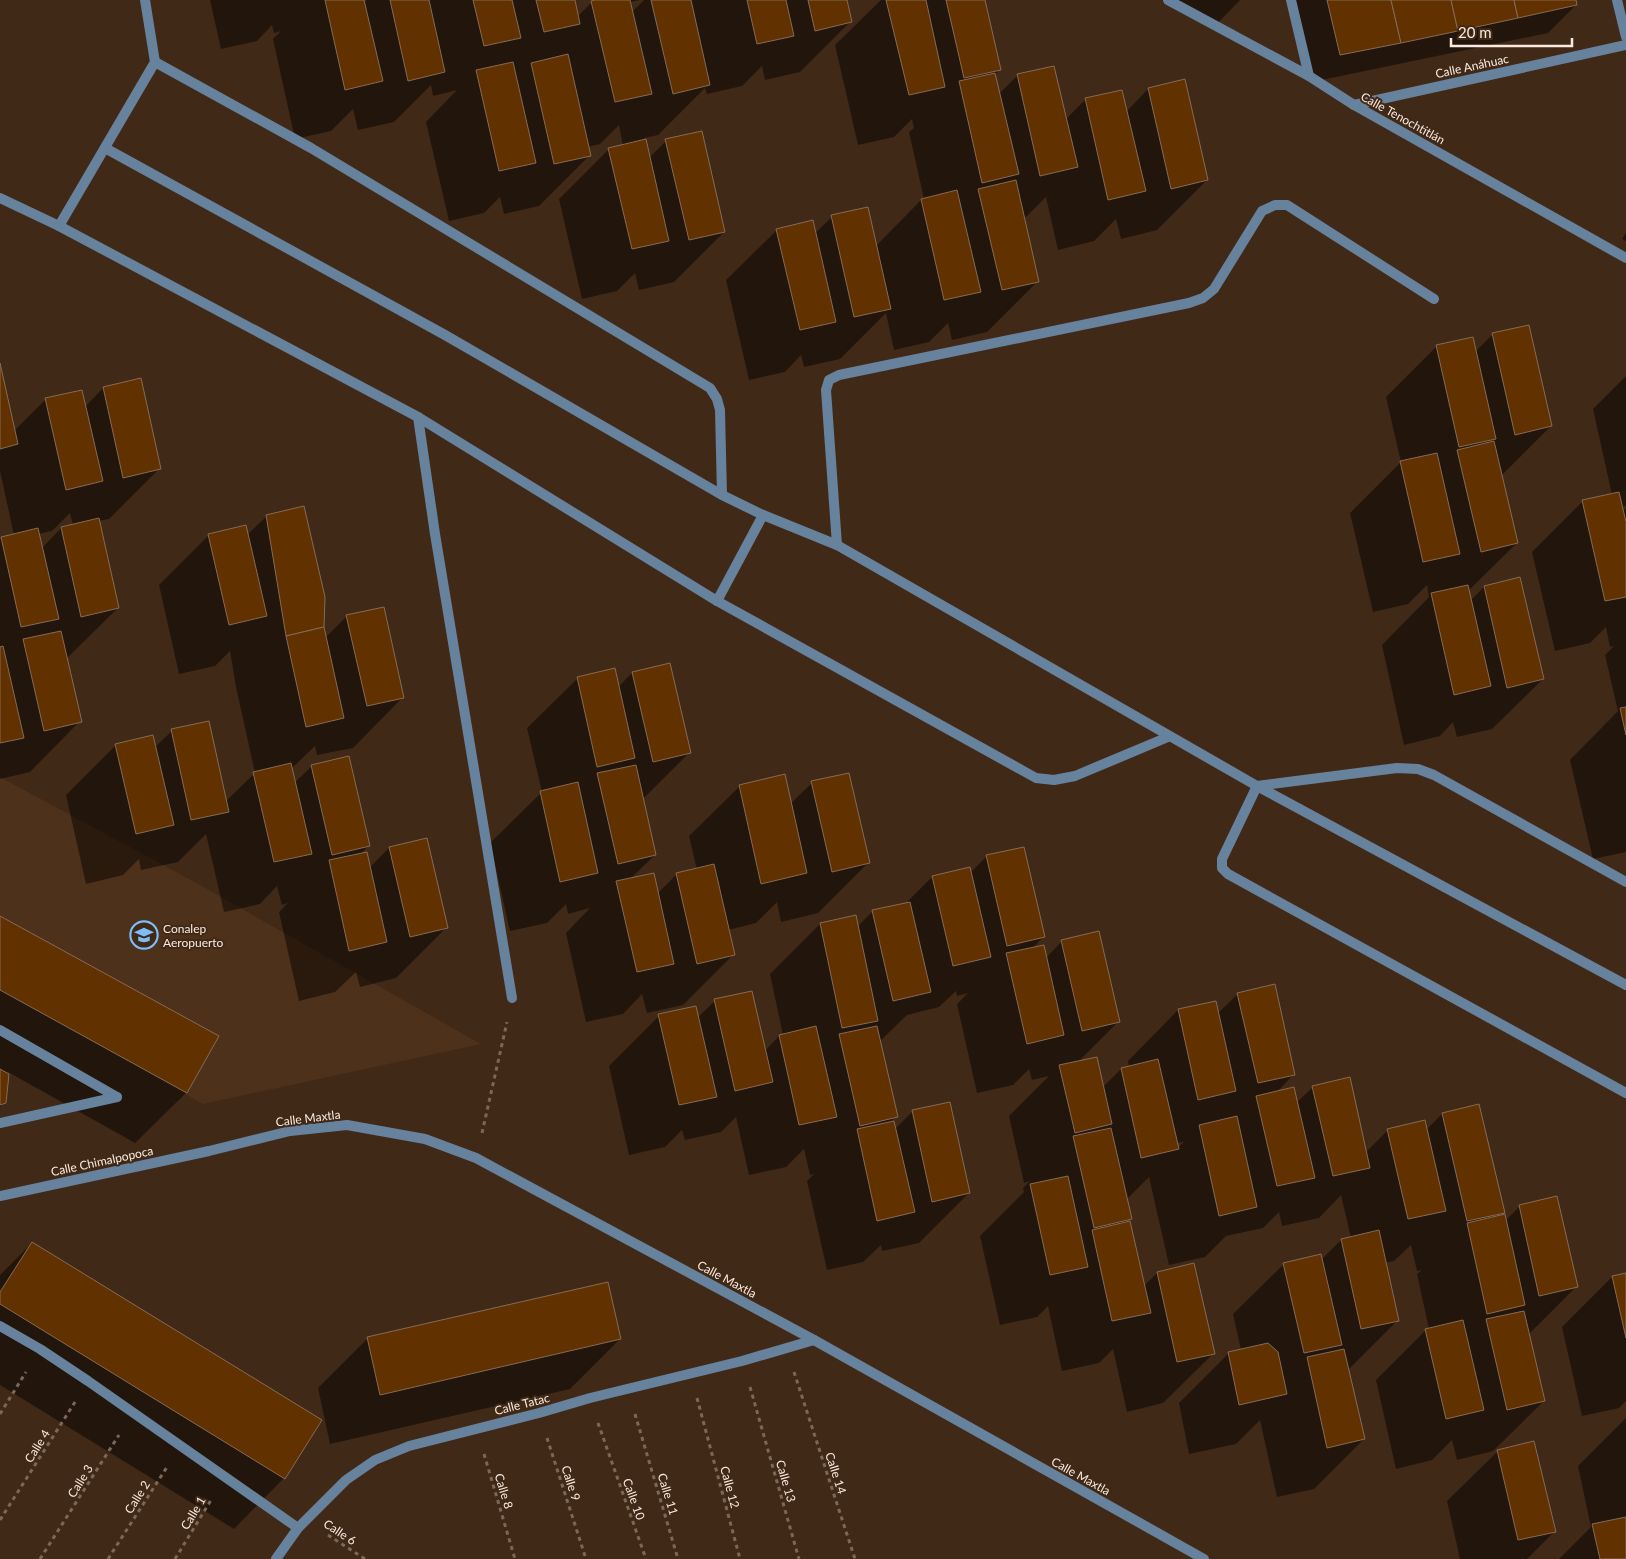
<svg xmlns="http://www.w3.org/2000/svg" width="1626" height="1559" font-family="Lato,sans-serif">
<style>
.built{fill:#4e311a}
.shadow{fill:#0007;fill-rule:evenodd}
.building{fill:#613100;stroke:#866b57}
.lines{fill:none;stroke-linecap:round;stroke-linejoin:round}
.path{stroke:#7d6858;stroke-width:3;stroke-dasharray:4 4;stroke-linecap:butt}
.service{stroke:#67829c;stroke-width:10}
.minor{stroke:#67829c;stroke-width:10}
.labels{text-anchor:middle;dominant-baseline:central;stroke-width:4;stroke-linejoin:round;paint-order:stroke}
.street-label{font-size:12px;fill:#f9e9de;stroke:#412917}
.poi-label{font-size:12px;fill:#f9e9de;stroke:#412917;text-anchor:start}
</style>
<rect width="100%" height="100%" fill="#412917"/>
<polygon class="built" points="0,777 191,880 481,1044 203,1104 0,990"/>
<g class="shadow">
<polygon points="210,0 363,0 363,3 367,0 574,0 578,16 592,2 600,0 640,0 630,2 632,12 644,0 846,0 850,22 800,72 765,80 762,66 742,86 707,94 705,88 658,135 644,138 649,158 666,141 724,232 674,282 639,290 635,273 617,291 582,299 559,199 609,149 623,146 619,125 600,144 588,147 590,155 539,206 504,214 500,197 484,213 449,221 426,122 457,90 433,96 431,85 394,122 358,130 353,109 331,131 295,139 273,39 281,31 274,33 272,25 257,41 221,49"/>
<polygon points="881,0 984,0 1000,69 995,75 999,94 1018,75 1065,120 1086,99 1126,112 1148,89 1207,180 1157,230 1121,239 1116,219 1094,241 1058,250 1046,197 1026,217 1023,218 1037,282 987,332 952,340 948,323 929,342 894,350 886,313 840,359 804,367 801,355 785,372 749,380 726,280 777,230 815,233 832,217 876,246 921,200 924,199 909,132 914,128 912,119 894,137 858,145 835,45"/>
<polygon points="1162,0 1240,0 1213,28"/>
<polygon points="1293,0 1575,0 1576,5 1548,33 1312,82"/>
<polygon points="1626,233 1626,241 1622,239"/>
<polygon points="1493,334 1551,426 1501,476 1517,543 1468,591 1470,601 1484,587 1543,679 1492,729 1457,737 1453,722 1440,736 1404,745 1382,645 1429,597 1427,585 1408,604 1373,612 1350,513 1401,462 1386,397 1436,347 1475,352"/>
<path d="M0,369l14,62 31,-31 40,7 18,-19 57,80 -51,51 -11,2 20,87 -52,51 14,62 -50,51 -30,7v-240l14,-4 -14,-64zM70,513l3,12 -12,3 -19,20 -4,-14 14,-3z"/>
<polygon points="1626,376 1626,506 1621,507 1622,512 1626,508 1626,852 1593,859 1570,760 1618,711 1605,655 1614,646 1610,647 1606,627 1590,643 1555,651 1532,552 1582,502 1612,495 1593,409"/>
<polygon points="267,516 322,627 325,638 346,617 403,697 353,748 317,755 315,746 291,769 294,783 312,766 368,846 360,855 369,868 389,848 426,840 446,928 396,978 360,987 356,972 335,992 299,1001 279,912 288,903 282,905 277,886 260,904 224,912 206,834 178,862 141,870 139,859 123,875 86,884 66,795 116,745 155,747 172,731 226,801 255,773 236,687 230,651 215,666 179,674 159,585 209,535 247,535"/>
<polygon points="632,673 689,753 642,800 655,855 630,879 657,894 677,874 697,870 689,836 740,786 790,804 812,783 868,863 818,913 781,922 777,902 756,923 728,930 733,955 683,1005 647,1013 642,994 623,1014 586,1022 566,933 590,908 568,914 566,904 547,923 510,931 490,843 542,792 527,728 578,678 618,687"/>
<path d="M987,856l56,81 -11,12 14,9 16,-17 56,81 -40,40 25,25 18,-18 8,-2 -1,-6 50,-51 37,-8 2,12 21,-20 56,80 -18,19 20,10 17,-16 53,65 22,-22h38l16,-16 37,-9 24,107 -4,5 6,4 15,-15 56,81 -48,48 16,66 -51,50 -36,9 -5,-20 -20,20 -36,9 -20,-89 50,-50 3,-1 -12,-55 5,-4 -5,1 -6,-26 -17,16 -9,2 13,57 -50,50 16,69 -50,50 -37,8 -17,-77 -24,24 -47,10 -10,-51 50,-50 12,-3 -8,-36 51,-50 37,-4 20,-20 10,-2 -10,-43 -22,23 -37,8 -3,-14 -16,16 -37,8 -21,21 -36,8 -20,-88 -22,22 3,19 -5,6 18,63 14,-14 57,80 -51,50 -36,9 -14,-63 -14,14 -37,8 -14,-65 -11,11 -37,8 -20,-89 44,-44 -1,-4 7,-7 -6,2 -15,-67 40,-40 -17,4 -3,-11 -16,16 -36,8 -20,-89 11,-11 -11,3 -1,-5 -17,16 -32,8 -28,27 17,74 -6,7 5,6 17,-17 57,81 -50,50 -37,8 -1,-6 -18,17 -36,8 -20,-89 7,-7 -4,1 -6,-26 -18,18 -37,8 -13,-58 -15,15 -36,8 -3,-10 -17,17 -36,8 -20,-89 50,-50 38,2 18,-17 50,50 14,-15 4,-1 -13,-61 50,-50 35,-7 2,10 16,-16 32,-7 27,-27 38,-4zM1184,1142l-7,6 -1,-5z"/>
<polygon points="0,917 217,1037 186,1093 135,1143 8,1072 4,1103 0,1107"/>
<polygon points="32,1243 284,1478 234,1529 0,1385 0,1275"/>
<polygon points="1626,1274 1626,1401 1619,1408 1582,1416 1562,1327 1612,1277"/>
<polygon points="368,1338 620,1339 570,1389 330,1444 318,1388"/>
<polygon points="1626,1418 1626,1559 1559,1559 1591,1527 1578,1466"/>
<polygon points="1498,1451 1554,1532 1527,1559 1460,1559 1447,1501"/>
</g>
<g class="building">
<polygon points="325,0 364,0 383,81 345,90"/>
<polygon points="390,0 429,0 445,72 408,81"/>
<polygon points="473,0 512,0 521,38 484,46"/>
<polygon points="536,0 575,0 580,24 544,32"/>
<polygon points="595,0 630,0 652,94 615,102 591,1"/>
<polygon points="651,0 691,0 710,85 673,94"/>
<polygon points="747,0 786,0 794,36 757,44"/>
<polygon points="808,0 847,0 852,22 815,31"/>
<polygon points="886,0 926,0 945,87 909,95"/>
<polygon points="946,0 985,0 1001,70 964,78"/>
<polygon points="1327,0 1391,0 1401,43 1340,55"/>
<polygon points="1391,0 1451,0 1458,31 1401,43"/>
<polygon points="1451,0 1514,0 1518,18 1458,31"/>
<polygon points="1514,0 1576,0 1577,5 1518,18"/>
<polygon points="568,54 591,156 554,164 531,63"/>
<polygon points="513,62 536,163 499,171 476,70"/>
<polygon points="1054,66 1078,167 1040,176 1017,74"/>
<polygon points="995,73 1019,174 982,183 959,81"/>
<polygon points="1185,79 1208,180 1171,189 1148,88"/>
<polygon points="1122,90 1146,191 1108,200 1085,98"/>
<polygon points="702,131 725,232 689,240 665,139"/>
<polygon points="646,139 669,241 632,249 608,148"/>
<polygon points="1016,180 1039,282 1002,290 978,189"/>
<polygon points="957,190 981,292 944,300 921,199"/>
<polygon points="868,207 891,309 854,317 831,215"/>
<polygon points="813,220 836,322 800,330 776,229"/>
<polygon points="1529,325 1552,426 1515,435 1492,333"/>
<polygon points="1473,337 1496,439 1459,447 1436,345"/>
<polygon points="0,363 18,444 0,449"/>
<polygon points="141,378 161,469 123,478 103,387"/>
<polygon points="82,390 103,481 66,490 45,398"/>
<polygon points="1494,441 1518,543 1481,552 1457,450"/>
<polygon points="1437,453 1460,554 1423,562 1400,461"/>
<polygon points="1619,492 1626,522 1626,597 1605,601 1582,500"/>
<polygon points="304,506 325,597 324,627 286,636 266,515"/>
<polygon points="99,518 119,608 81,617 61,527"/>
<polygon points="246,525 267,616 229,625 208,534"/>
<polygon points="38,528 59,619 21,627 1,537"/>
<polygon points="1520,577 1544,679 1507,688 1484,586"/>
<polygon points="1468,585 1491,686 1454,695 1431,593"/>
<polygon points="384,607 404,698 367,706 346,615"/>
<polygon points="324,627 344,718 306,727 286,636"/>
<polygon points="61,631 82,722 44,731 23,639"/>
<polygon points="3,646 24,738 0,743 0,647"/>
<polygon points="670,663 691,753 653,762 632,672"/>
<polygon points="615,668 635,758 597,767 577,677"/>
<polygon points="1626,707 1626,735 1620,708"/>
<polygon points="209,721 229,812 191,820 171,729"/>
<polygon points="153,735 174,825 136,834 115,744"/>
<polygon points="349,756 370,846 332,855 311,765"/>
<polygon points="291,763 312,854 274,862 253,772"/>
<polygon points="636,765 656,855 618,864 597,773"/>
<polygon points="849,773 870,863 832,872 811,781"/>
<polygon points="785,774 807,873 761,884 739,785"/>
<polygon points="578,782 598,873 560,882 540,791"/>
<polygon points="427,838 448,928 410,937 389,847"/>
<polygon points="1024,847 1045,937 1007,946 986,855"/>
<polygon points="367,852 387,942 349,951 329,860"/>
<polygon points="714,864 735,955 697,964 676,873"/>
<polygon points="970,867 991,957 953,966 932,876"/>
<polygon points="654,873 674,964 637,972 616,881"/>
<polygon points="910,902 931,992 893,1001 872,910"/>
<polygon points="856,915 878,1021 842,1028 820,923"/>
<polygon points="0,916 219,1036 187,1093 0,990"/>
<polygon points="1099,931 1120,1022 1082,1031 1061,940"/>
<polygon points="1044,945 1064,1035 1027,1044 1006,953"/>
<polygon points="1275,984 1295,1075 1258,1083 1237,993"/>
<polygon points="752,991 773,1082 735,1091 714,999"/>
<polygon points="1216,1001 1236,1091 1198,1100 1178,1009"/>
<polygon points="696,1006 717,1097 679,1105 658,1014"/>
<polygon points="816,1026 837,1117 799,1125 779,1035"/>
<polygon points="877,1026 898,1117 860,1126 839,1034"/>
<polygon points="1097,1057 1112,1124 1075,1133 1059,1065"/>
<polygon points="1158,1059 1179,1149 1141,1158 1121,1068"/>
<polygon points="0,1069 9,1074 6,1103 0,1105"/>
<polygon points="1350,1077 1370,1168 1333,1176 1312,1086"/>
<polygon points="1294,1087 1315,1178 1277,1186 1256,1096"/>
<polygon points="950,1102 970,1193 932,1202 912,1110"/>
<polygon points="1479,1104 1505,1213 1467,1221 1442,1113"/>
<polygon points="1237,1116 1257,1207 1219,1216 1199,1125"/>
<polygon points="1425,1120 1446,1211 1408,1219 1387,1129"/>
<polygon points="894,1121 915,1212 877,1221 857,1129"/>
<polygon points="1111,1128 1132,1219 1094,1228 1073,1136"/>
<polygon points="1068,1176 1088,1267 1050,1275 1030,1184"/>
<polygon points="1557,1196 1578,1287 1539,1296 1519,1205"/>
<polygon points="1505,1214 1525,1305 1487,1314 1467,1223"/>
<polygon points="1130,1221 1151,1313 1112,1321 1092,1230"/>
<polygon points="1379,1230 1399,1321 1361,1329 1341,1239"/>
<polygon points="32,1242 322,1420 285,1479 0,1304 0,1292"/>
<polygon points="1321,1254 1342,1345 1304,1353 1283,1263"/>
<polygon points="1194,1263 1215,1354 1177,1362 1157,1272"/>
<polygon points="1626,1273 1626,1338 1612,1276"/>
<polygon points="608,1282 621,1339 380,1395 367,1337"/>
<polygon points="1524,1311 1545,1401 1507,1410 1486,1319"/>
<polygon points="1463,1320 1484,1410 1446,1419 1425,1329"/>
<polygon points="1268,1343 1278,1352 1287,1394 1239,1405 1228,1352"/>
<polygon points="1344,1349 1365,1439 1327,1448 1307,1357"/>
<polygon points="1534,1441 1556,1532 1518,1540 1497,1450"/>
<polygon points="1626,1517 1626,1559 1600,1559 1592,1524"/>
</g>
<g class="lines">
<g class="path">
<polyline points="482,1133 507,1022"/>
<polyline points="794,1372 855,1559"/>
<polyline points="750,1387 799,1559"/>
<polyline points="697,1398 740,1559"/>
<polyline points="0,1414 26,1372"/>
<polyline points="635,1414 678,1559"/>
<polyline points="598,1423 646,1559"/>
<polyline points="547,1438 586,1559"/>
<polyline points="484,1454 515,1559"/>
<polyline points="0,1520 75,1402"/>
<polyline points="328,1535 365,1559"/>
<polyline points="40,1559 119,1435"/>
<polyline points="108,1559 167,1467"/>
<polyline points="175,1559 211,1500"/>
</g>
<g class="service">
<polyline points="155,62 311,148 710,388 717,399 720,410 722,495"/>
<polyline points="105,148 445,335 722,495 763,515 837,545 1257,786 1626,985"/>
<polyline points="0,198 59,226 418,417 717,601 1036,778 1054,780 1075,776 1168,737"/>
<polyline points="59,226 155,62 145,0"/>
<polyline points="418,417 435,534 512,998"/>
<polyline points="837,545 826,390 829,380 839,375 1189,303 1203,298 1214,289 1262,211 1275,205 1287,205 1434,299"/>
<polyline points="717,601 763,515"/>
<polyline points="1626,882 1434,775 1418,769 1397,768 1257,786 1222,859 1222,868 1228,874 1626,1093"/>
</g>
<g class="minor">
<polyline points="1168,0 1309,76 1354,105 1626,258"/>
<polyline points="1291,0 1309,76"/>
<polyline points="1617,0 1626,37"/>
<polyline points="1354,105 1626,45"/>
<polyline points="0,1030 117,1097"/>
<polyline points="0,1123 117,1097"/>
<polyline points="0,1196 209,1151 290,1131 347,1125 425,1139 476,1158 814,1340 1204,1559"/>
<polyline points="0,1326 40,1349 88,1381 298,1528"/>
<polyline points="276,1559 298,1528 346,1480 375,1460 409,1446 539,1413 590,1398 742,1361 814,1340"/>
</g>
</g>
<defs>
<g id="university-ring" transform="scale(1.4375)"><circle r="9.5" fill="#412917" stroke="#7dbef9" stroke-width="1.5"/><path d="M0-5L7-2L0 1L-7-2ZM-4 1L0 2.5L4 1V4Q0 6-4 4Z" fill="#7dbef9"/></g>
</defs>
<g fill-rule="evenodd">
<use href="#university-ring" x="144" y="935"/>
</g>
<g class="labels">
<g class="street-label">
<text transform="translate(1472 66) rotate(-12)">Calle Anáhuac</text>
<text transform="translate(1403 118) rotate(29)">Calle Tenochtitlán</text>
<text transform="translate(308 1118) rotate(-7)">Calle Maxtla</text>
<text transform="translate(102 1161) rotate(-12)">Calle Chimalpopoca</text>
<text transform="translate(727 1279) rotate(28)">Calle Maxtla</text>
<text transform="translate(522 1404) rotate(-14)">Calle Tatac</text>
<text transform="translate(37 1446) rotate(-58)">Calle 4</text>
<text transform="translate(836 1473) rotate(72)">Calle 14</text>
<text transform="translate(1081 1476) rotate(29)">Calle Maxtla</text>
<text transform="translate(80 1481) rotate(-58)">Calle 3</text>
<text transform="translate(786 1481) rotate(74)">Calle 13</text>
<text transform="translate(571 1483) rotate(72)">Calle 9</text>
<text transform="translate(730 1487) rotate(75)">Calle 12</text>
<text transform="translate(504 1491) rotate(73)">Calle 8</text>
<text transform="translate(668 1494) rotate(73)">Calle 11</text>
<text transform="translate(137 1497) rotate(-58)">Calle 2</text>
<text transform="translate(634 1499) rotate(70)">Calle 10</text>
<text transform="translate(193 1513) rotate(-59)">Calle 1</text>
<text transform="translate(340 1532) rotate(33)">Calle 6</text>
</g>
<g class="poi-label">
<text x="163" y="928">Conalep<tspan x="163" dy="14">Aeropuerto</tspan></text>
</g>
</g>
<path d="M1451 38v8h121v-8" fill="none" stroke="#f9e9de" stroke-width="2.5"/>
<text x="1458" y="38" font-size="15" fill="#f9e9de" stroke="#412917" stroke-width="4" paint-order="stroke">20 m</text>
</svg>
